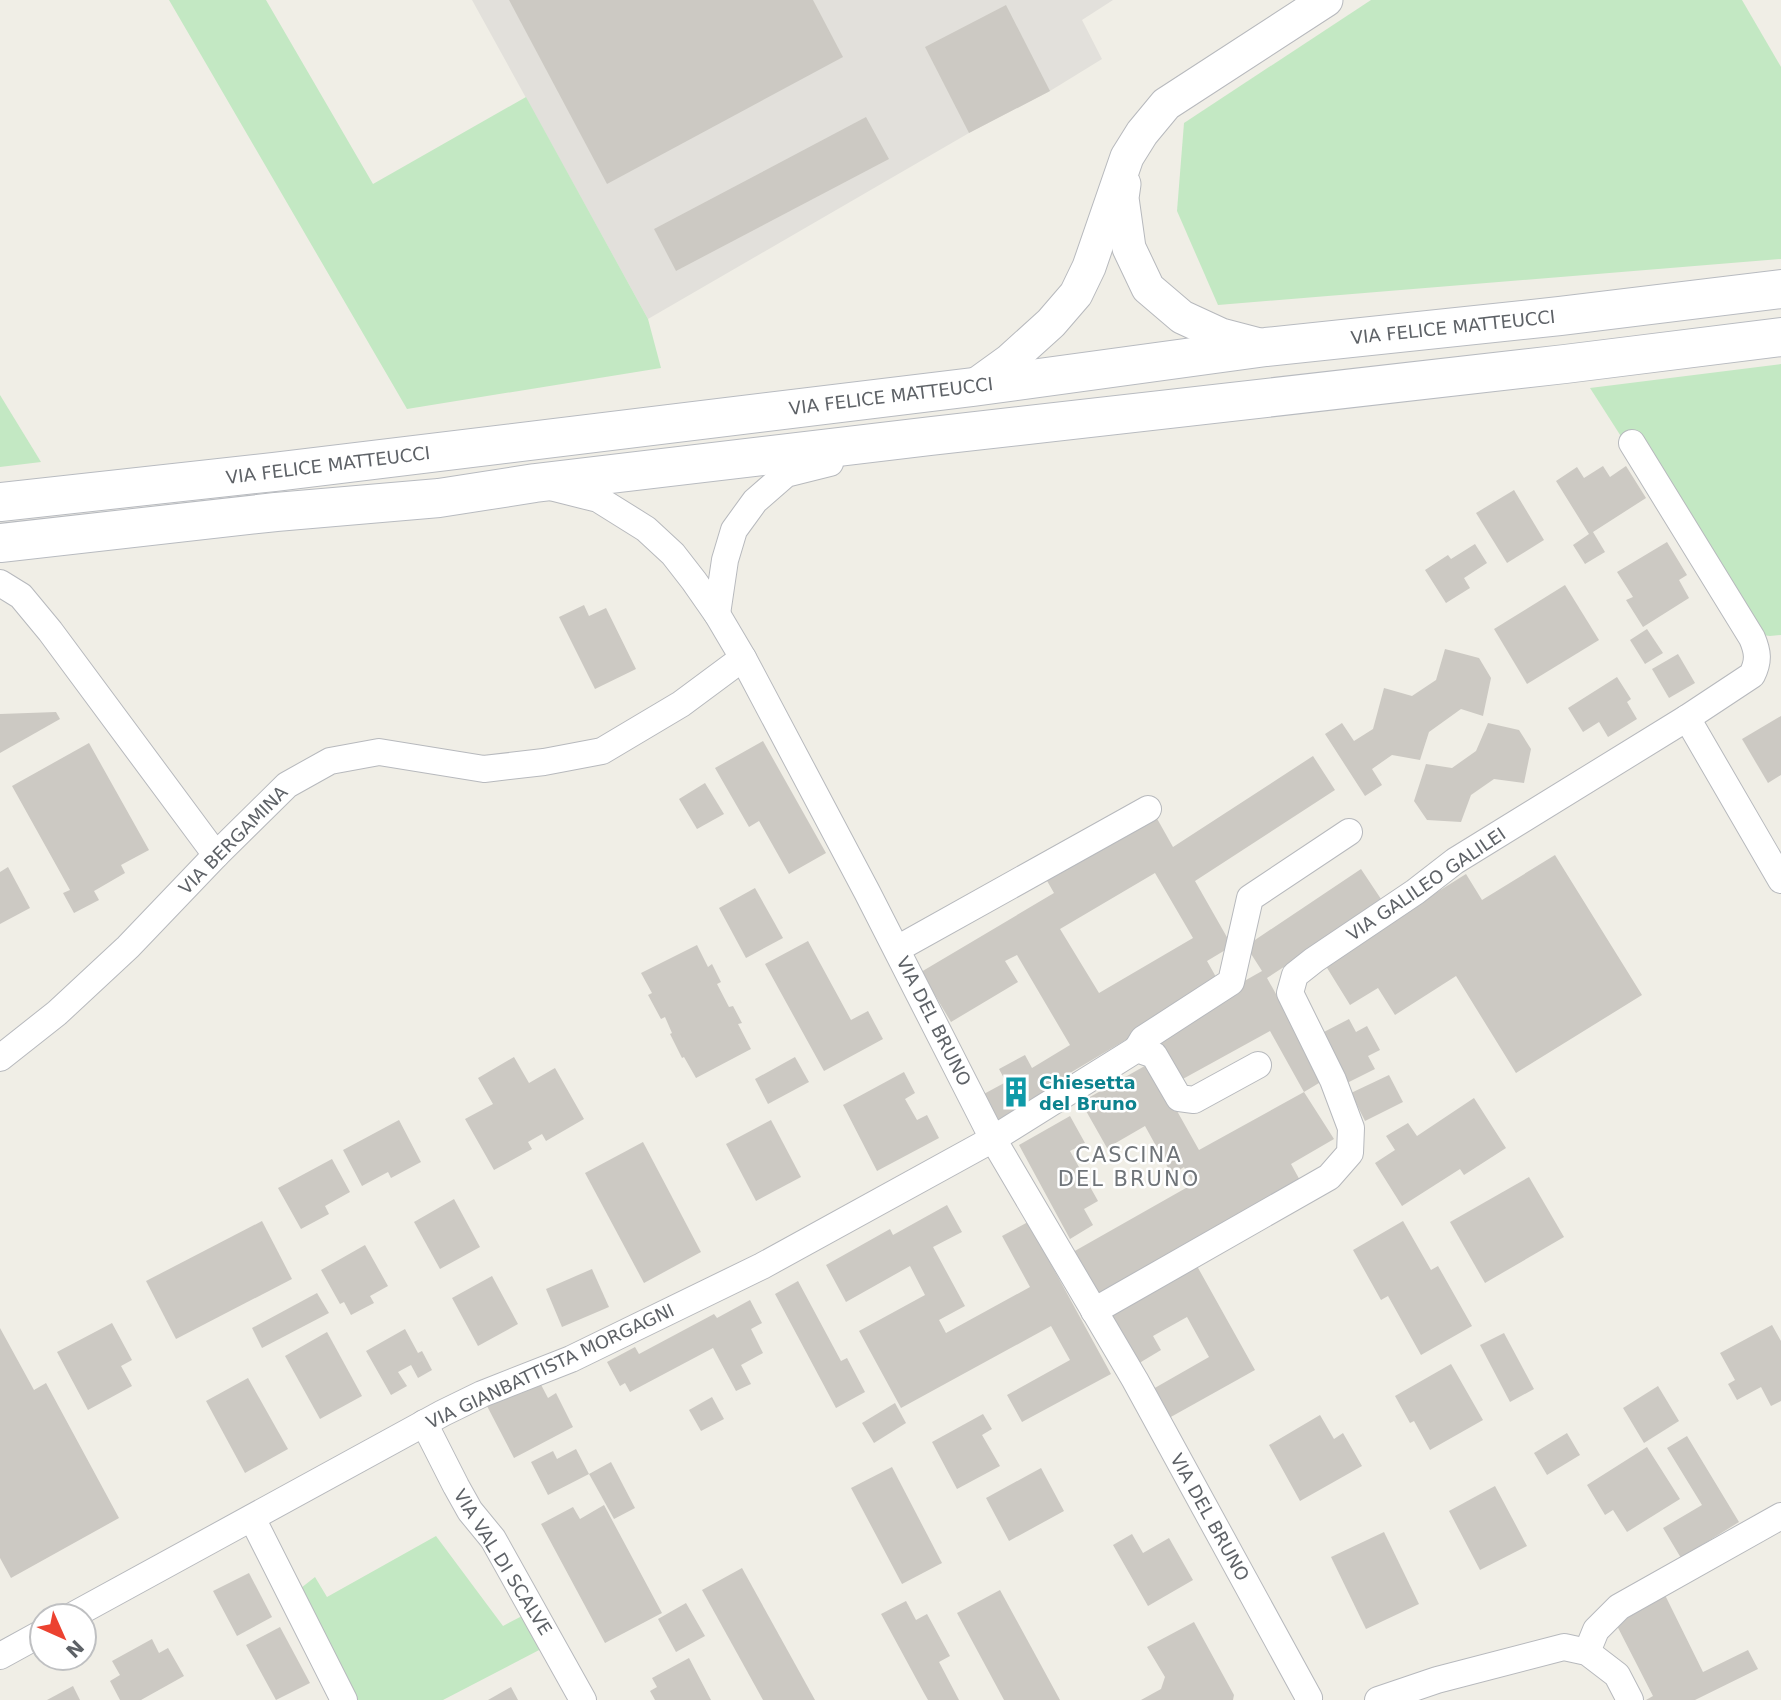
<svg xmlns="http://www.w3.org/2000/svg" width="1781" height="1700" font-family="'DejaVu Sans',sans-serif">
<style>
.industrial{fill:#e2e0db}
.green{fill:#c3e8c3}
.building{fill:#ccc9c3;fill-rule:evenodd}
.lines{fill:none;stroke-linecap:round;stroke-linejoin:round}
.minor-casing{stroke:#b7b9bd;stroke-width:28}
.tertiary-casing{stroke:#b7b9bd;stroke-width:35}
.secondary-casing{stroke:#b8bbc0;stroke-width:40}
.minor{stroke:#fff;stroke-width:26}
.tertiary{stroke:#fff;stroke-width:33}
.secondary{stroke:#fff;stroke-width:38}
.labels{text-anchor:middle;dominant-baseline:central;stroke-width:5;stroke-linejoin:round;paint-order:stroke}
.street-label{font-size:18px;fill:#5e6267;stroke:#fff}
.culture-label{font-size:18px;font-weight:bold;fill:#0d838f;stroke:#fff;text-anchor:start}
.quarter-label{font-size:21px;letter-spacing:2px;fill:#6f7479;stroke:#fff}
</style>
<rect width="100%" height="100%" fill="#f0eee6"/>
<polygon class="industrial" points="472,0 1113,0 1082,20 1102,59 1050,91 969,133 648,319"/>
<g class="green">
<polygon points="169,0 266,0 373,184 526,97 648,319 661,368 407,409"/>
<polygon points="1371,0 1742,0 1781,67 1781,259 1218,305 1177,211 1184,123"/>
<polygon points="1781,364 1781,635 1770,636 1747,633 1590,388"/>
<polygon points="0,395 41,462 0,467"/>
<polygon points="436,1536 503,1626 522,1616 543,1648 443,1700 356,1700 301,1588 315,1577 327,1597"/>
</g>
<g class="building">
<polygon points="509,0 813,0 843,57 607,184"/>
<polygon points="1006,5 1050,91 969,133 925,47"/>
<polygon points="866,117 889,159 676,271 654,229"/>
<polygon points="1603,466 1610,477 1626,466 1646,498 1593,532 1605,552 1585,564 1573,545 1589,534 1556,481 1577,467 1584,478"/>
<polygon points="1514,490 1544,540 1507,563 1476,513"/>
<polygon points="1667,542 1687,575 1679,580 1689,598 1643,627 1626,600 1633,597 1617,572"/>
<polygon points="1475,544 1487,563 1464,578 1470,588 1446,603 1425,570 1448,555 1451,559"/>
<polygon points="1565,585 1599,640 1527,684 1494,629"/>
<polygon points="584,605 589,616 606,608 636,669 595,689 559,617"/>
<polygon points="1647,629 1663,653 1645,664 1630,640"/>
<polygon points="1445,649 1479,658 1491,678 1483,716 1461,709 1429,732 1420,760 1392,755 1372,769 1382,785 1365,796 1325,734 1342,723 1354,741 1373,729 1384,688 1412,696 1436,680"/>
<polygon points="1678,654 1695,683 1669,698 1652,669"/>
<polygon points="1617,677 1631,699 1627,702 1637,719 1608,737 1599,722 1583,732 1568,708"/>
<polygon points="56,712 60,719 0,753 0,714"/>
<polygon points="1781,716 1781,775 1768,783 1742,739"/>
<polygon points="1488,723 1519,730 1531,749 1524,783 1494,779 1471,795 1461,822 1427,820 1414,801 1426,764 1452,768 1476,751"/>
<polygon points="763,741 826,853 789,874 759,821 749,827 715,768"/>
<polygon points="89,743 149,850 121,865 125,873 94,891 99,900 74,913 63,893 70,890 12,786"/>
<path d="M1313,756l22,34 -140,91 37,65 -25,15 13,23 -177,105 5,8 -50,28 -16,-30 24,-13 -7,-13 26,-14 7,13 38,-23 -53,-90 -12,6 13,21 -67,40 -30,-50 133,-79 -8,-14 109,-64 18,32zM1155,873l38,65 -94,55 -39,-64z"/>
<polygon points="705,783 724,814 697,829 679,799"/>
<polygon points="1555,855 1642,995 1516,1073 1456,976 1395,1015 1378,988 1350,1005 1324,963 1466,874 1482,900"/>
<polygon points="8,867 30,908 0,924 0,872"/>
<polygon points="1361,869 1383,902 1267,978 1324,1080 1304,1092 1270,1031 1181,1080 1154,1032 1262,971 1246,946"/>
<polygon points="755,888 783,938 746,958 719,908"/>
<polygon points="808,941 851,1020 868,1011 883,1039 824,1071 765,964"/>
<polygon points="697,945 708,967 712,964 721,982 717,984 729,1007 733,1006 742,1023 738,1024 751,1049 696,1078 684,1057 682,1058 670,1034 672,1033 665,1017 661,1019 648,995 652,993 641,973"/>
<polygon points="1349,1019 1356,1032 1367,1026 1380,1050 1368,1056 1375,1069 1347,1083 1322,1033"/>
<polygon points="514,1057 529,1083 555,1068 584,1119 546,1141 542,1134 528,1142 532,1149 494,1170 465,1119 493,1104 478,1078"/>
<polygon points="795,1057 809,1082 768,1104 755,1079"/>
<polygon points="1150,1063 1199,1150 1304,1092 1334,1139 1291,1164 1302,1184 1100,1299 1073,1252 1193,1184 1184,1167 1172,1175 1145,1126 1107,1148 1081,1102"/>
<polygon points="904,1072 915,1093 905,1099 917,1120 927,1115 939,1138 877,1171 843,1105"/>
<polygon points="1389,1075 1403,1102 1365,1121 1351,1093"/>
<polygon points="1474,1098 1506,1148 1464,1175 1460,1169 1402,1206 1375,1163 1395,1150 1386,1136 1408,1123 1417,1136"/>
<polygon points="1070,1116 1085,1143 1070,1151 1098,1201 1084,1209 1093,1225 1070,1239 1019,1145"/>
<polygon points="399,1120 421,1162 391,1178 388,1172 362,1186 343,1150"/>
<polygon points="771,1120 801,1177 756,1201 726,1144"/>
<polygon points="643,1142 701,1252 644,1283 585,1173"/>
<polygon points="332,1159 350,1192 325,1206 329,1214 301,1229 278,1188"/>
<polygon points="1529,1177 1564,1237 1485,1283 1450,1222"/>
<polygon points="454,1199 480,1247 440,1269 414,1222"/>
<polygon points="947,1205 962,1232 933,1247 965,1306 939,1320 946,1333 1030,1287 1002,1236 1028,1222 1111,1374 1022,1422 1007,1395 1070,1360 1051,1326 901,1408 859,1331 925,1295 910,1266 846,1302 826,1265 890,1229 893,1235"/>
<polygon points="262,1221 292,1279 176,1339 146,1281"/>
<polygon points="1403,1221 1431,1270 1438,1266 1472,1326 1421,1355 1388,1296 1381,1300 1353,1250"/>
<polygon points="365,1245 388,1286 370,1296 374,1303 351,1315 344,1302 340,1304 321,1270"/>
<polygon points="1197,1266 1255,1370 1169,1418 1153,1389 1209,1357 1187,1317 1153,1336 1161,1350 1136,1365 1108,1316"/>
<polygon points="592,1269 609,1307 562,1327 546,1289"/>
<polygon points="492,1276 518,1324 478,1346 452,1298"/>
<polygon points="798,1281 841,1361 847,1358 865,1392 836,1408 775,1294"/>
<polygon points="317,1293 329,1313 262,1348 252,1328"/>
<polygon points="750,1300 762,1323 751,1329 763,1353 741,1365 751,1384 736,1391 713,1348 630,1392 625,1383 620,1386 607,1362 635,1347 639,1354 714,1314 717,1318"/>
<polygon points="112,1323 132,1360 121,1366 132,1386 88,1410 57,1352"/>
<polygon points="1772,1325 1781,1341 1781,1401 1771,1406 1761,1387 1737,1400 1728,1384 1735,1380 1720,1353"/>
<polygon points="0,1328 34,1390 46,1383 119,1518 11,1578 0,1558"/>
<polygon points="405,1329 418,1353 422,1351 432,1370 418,1378 411,1365 398,1372 407,1386 391,1395 366,1351"/>
<polygon points="327,1332 362,1396 320,1419 285,1356"/>
<polygon points="1504,1333 1534,1389 1510,1402 1480,1345"/>
<polygon points="1451,1364 1483,1420 1430,1450 1414,1421 1410,1423 1395,1396"/>
<polygon points="248,1378 288,1449 245,1473 206,1401"/>
<polygon points="538,1379 548,1398 556,1393 573,1427 514,1458 487,1406"/>
<polygon points="1658,1386 1679,1421 1644,1443 1623,1408"/>
<polygon points="712,1397 724,1419 701,1431 689,1410"/>
<polygon points="895,1403 906,1423 874,1443 862,1423"/>
<polygon points="983,1414 992,1429 982,1435 1000,1466 957,1489 932,1442"/>
<polygon points="1320,1415 1334,1439 1343,1433 1362,1466 1300,1501 1269,1445"/>
<polygon points="1567,1433 1580,1455 1547,1475 1534,1453"/>
<polygon points="1687,1436 1739,1522 1681,1558 1663,1528 1702,1505 1667,1448"/>
<polygon points="1647,1447 1680,1499 1627,1532 1613,1510 1605,1515 1587,1485"/>
<polygon points="576,1449 589,1474 548,1495 531,1462 553,1451 557,1459"/>
<polygon points="611,1462 635,1508 614,1519 589,1474"/>
<polygon points="892,1467 942,1563 902,1584 851,1488"/>
<polygon points="1041,1468 1064,1511 1009,1541 986,1498"/>
<polygon points="1495,1486 1527,1546 1480,1570 1449,1511"/>
<polygon points="604,1505 662,1613 605,1643 541,1524 573,1507 580,1519"/>
<polygon points="1384,1532 1419,1604 1366,1629 1331,1557"/>
<polygon points="1132,1534 1143,1553 1169,1538 1193,1580 1148,1606 1113,1545"/>
<polygon points="742,1568 815,1700 763,1700 702,1590"/>
<polygon points="249,1573 272,1617 237,1636 213,1591"/>
<polygon points="1000,1590 1060,1700 1004,1700 957,1613"/>
<polygon points="1664,1593 1703,1672 1748,1650 1758,1669 1695,1700 1646,1700 1653,1696 1613,1618"/>
<polygon points="906,1601 916,1620 927,1614 950,1656 939,1662 959,1700 928,1700 924,1693 881,1614"/>
<polygon points="686,1603 705,1636 676,1652 658,1619"/>
<polygon points="1194,1622 1234,1695 1233,1700 1141,1700 1161,1689 1165,1677 1147,1647"/>
<polygon points="280,1627 310,1683 276,1700 246,1645"/>
<polygon points="152,1639 159,1653 168,1648 184,1676 141,1700 120,1700 110,1681 120,1675 112,1661"/>
<polygon points="689,1658 711,1700 655,1700 650,1691 657,1687 652,1678"/>
<polygon points="73,1686 80,1700 47,1700"/>
<polygon points="511,1687 518,1700 488,1700"/>
</g>
<g class="lines">
<g class="minor-casing">
<g id="minor">
<polyline points="554,488 598,499 646,529 673,554 694,581 717,614 743,658 867,892 993,1139 1135,1380 1309,1698 1308,1700"/>
<polyline points="0,583 21,596 50,631 216,855"/>
<polyline points="717,614 725,560 734,530 755,501 786,474 830,463"/>
<polyline points="1687,718 1781,880"/>
<polyline points="897,949 1148,809"/>
<polyline points="1137,1049 1143,1039 1231,982 1250,898 1349,832"/>
<polyline points="0,1058 57,1013 128,947 216,855 287,785 330,761 379,752 484,769 544,762 602,751 681,704 743,658"/>
<path d="M1094,1311l235,-134 21,-24 1,-25 -18,-48 -43,-87 5,-18 19,-15 101,-68 40,-31 232,-143 65,-43c7,-14 6,-23 0,-37l-120,-195"/>
<polyline points="424,1423 456,1486 470,1511 493,1539 583,1700"/>
<polyline points="252,1518 344,1700"/>
<polyline points="72,1616 443,1413 482,1394 571,1359 762,1266 993,1139 1137,1049 1154,1055 1179,1098 1194,1100 1258,1065"/>
<polyline points="1587,1652 1596,1630 1619,1607 1781,1516"/>
<polyline points="0,1656 42,1633"/>
<polyline points="1378,1700 1437,1680 1564,1647 1587,1652 1617,1675 1630,1700"/>
</g>
</g>
<g class="tertiary-casing">
<g id="tertiary">
<polyline points="1124,184 1122,198 1129,248 1148,288 1182,317 1221,335 1263,346"/>
<polyline points="973,387 1009,361 1051,323 1076,294 1089,267 1127,157 1142,133 1166,104 1326,0"/>
</g>
</g>
<g class="secondary-casing">
<g id="secondary">
<polyline points="0,502 274,472 973,387 1266,347 1560,316 1781,289"/>
<polyline points="0,543 276,512 439,498 535,483 931,436 1565,364 1781,337"/>
</g>
</g>
<use href="#minor" class="minor"/>
<use href="#tertiary" class="tertiary"/>
<use href="#secondary" class="secondary"/>
</g>
<defs>
<g id="building-bare" transform="scale(2.415)"><path d="M-4-6H4V6H1V3H-1V6H-4ZM-2.5-4.3h1.7v1.8h-1.7ZM.8-4.3h1.7v1.8H.8ZM-2.5-1h1.7V.8h-1.7ZM.8-1h1.7V.8H.8Z" fill="#0f9aa8" stroke="#fff" stroke-width="2.5" paint-order="stroke"/></g>
</defs>
<g fill-rule="evenodd">
<use href="#building-bare" x="1016" y="1092"/>
</g>
<g class="labels">
<g class="street-label">
<text transform="translate(1453 327) rotate(-6)">VIA FELICE MATTEUCCI</text>
<text transform="translate(891 396) rotate(-7)">VIA FELICE MATTEUCCI</text>
<text transform="translate(328 465) rotate(-7)">VIA FELICE MATTEUCCI</text>
<text transform="translate(233 840) rotate(-45)">VIA BERGAMINA</text>
<text transform="translate(1426 884) rotate(-34)">VIA GALILEO GALILEI</text>
<text transform="translate(934 1021) rotate(63)">VIA DEL BRUNO</text>
<text transform="translate(550 1366) rotate(-25)">VIA GIANBATTISTA MORGAGNI</text>
<text transform="translate(1210 1517) rotate(61)">VIA DEL BRUNO</text>
<text transform="translate(503 1562) rotate(58)">VIA VAL DI SCALVE</text>
</g>
<g class="culture-label">
<text x="1039" y="1082">Chiesetta<tspan x="1039" dy="21">del Bruno</tspan></text>
</g>
<g class="quarter-label">
<text x="1129" y="1155">CASCINA<tspan x="1129" dy="24">DEL BRUNO</tspan></text>
</g>
</g>
<g transform="translate(63 1637) rotate(135)"><circle r="33" fill="#ffffff" stroke="#bfc0c2" stroke-width="2"/>
<path d="M0-5L12 26L0 18L-12 26Z" fill="#ec4230"/>
<text y="-10" font-size="19" font-weight="bold" text-anchor="middle" fill="#5e6267">N</text>
</g>
</svg>
